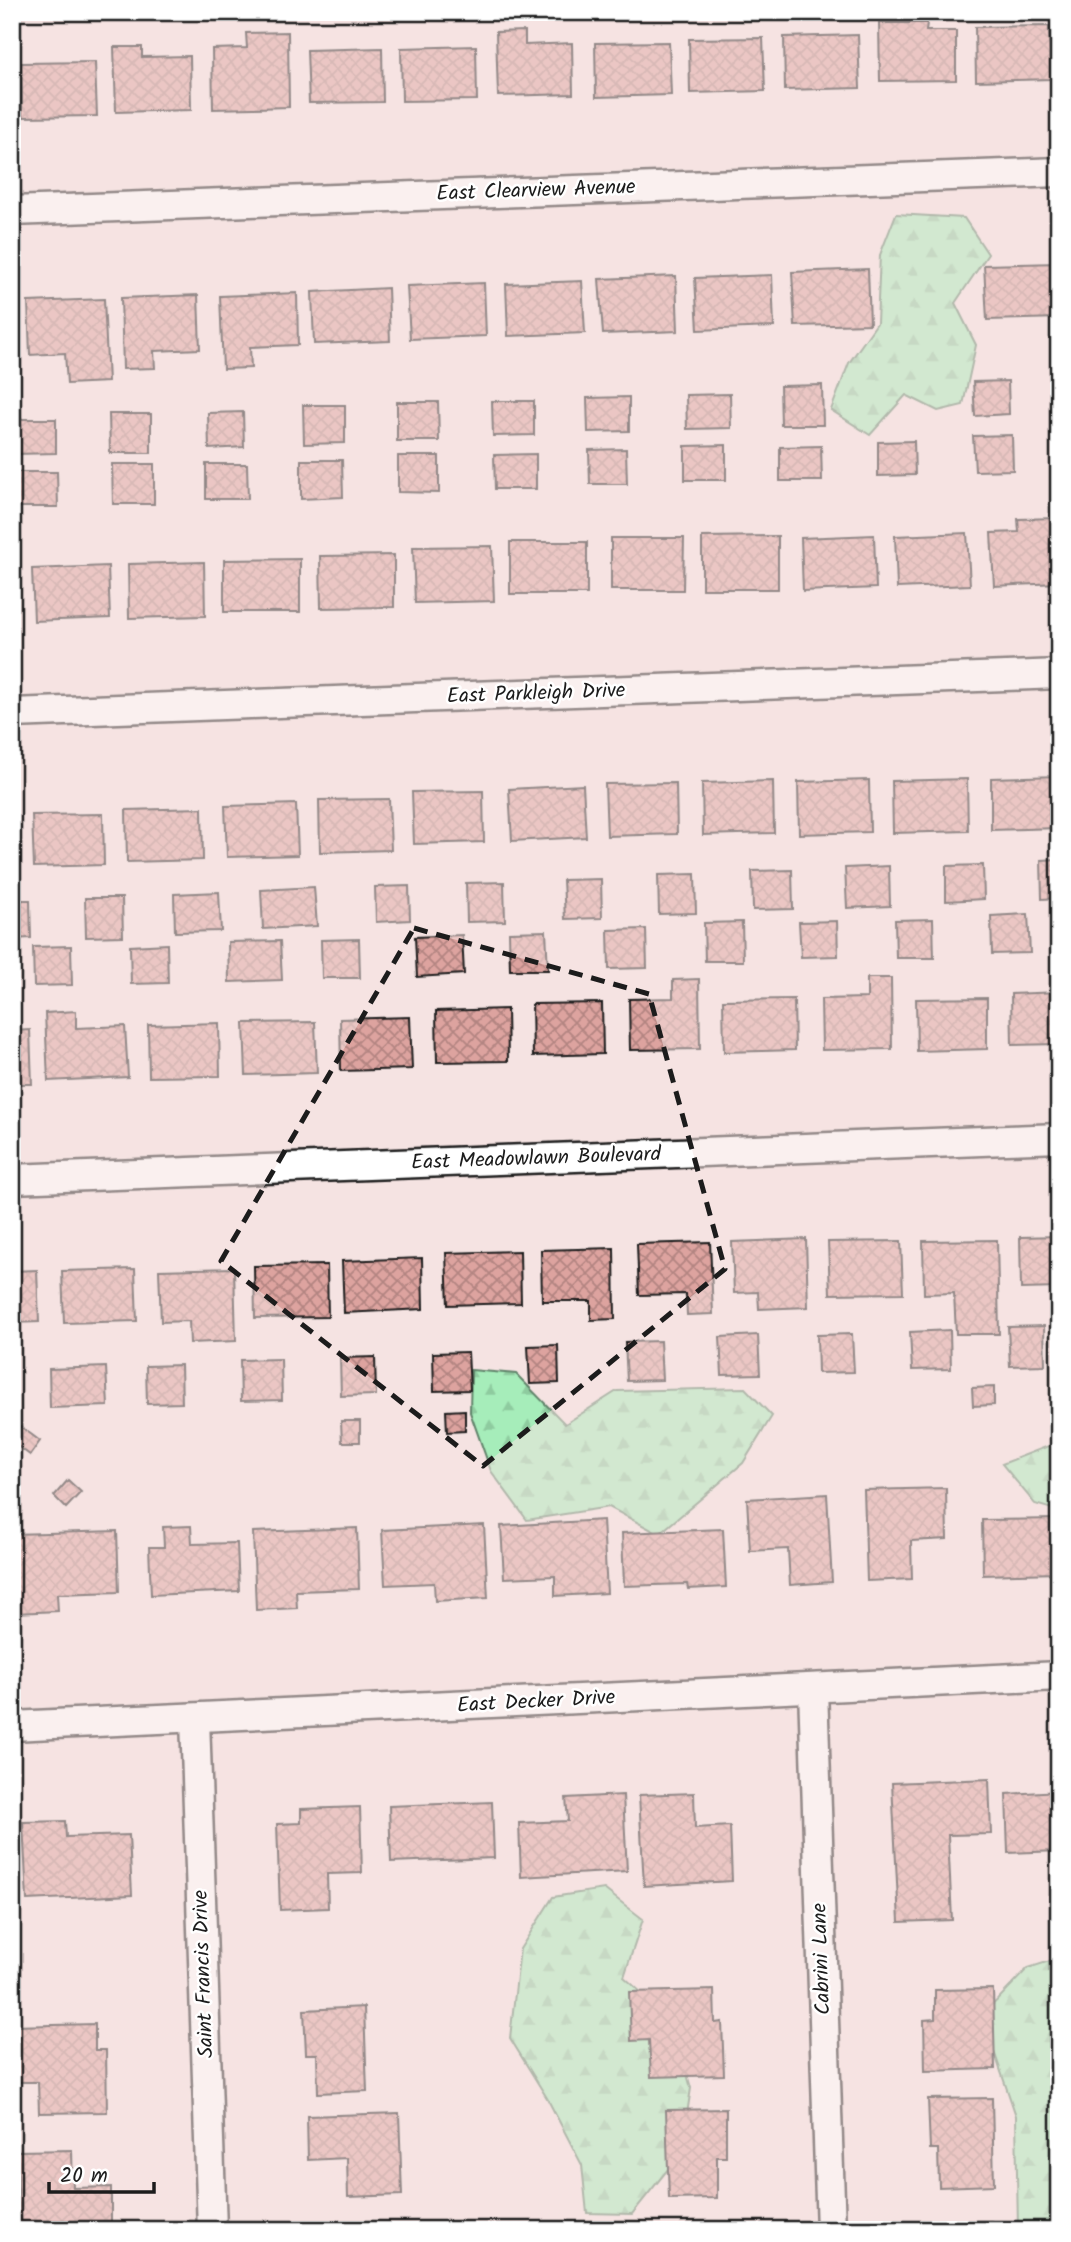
<svg xmlns="http://www.w3.org/2000/svg" width="1071" height="2242" font-family="Kalam,sans-serif">
<style>
.forest{fill:url(#forest-firs);stroke:#61846b;stroke-width:2}
.building{fill:url(#building-cross-hatch);stroke:#1c1c1c;stroke-width:2}
.lines{fill:none;stroke-linecap:round;stroke-linejoin:round}
.street-casing{stroke:#1c1c1c;stroke-width:33}
.street{stroke:#fff;stroke-width:28}
.marked{fill:none;stroke:#1c1c1c;stroke-width:5;stroke-dasharray:14 9;stroke-linejoin:round}
.labels{text-anchor:middle;dominant-baseline:central;stroke-width:5;stroke-linejoin:round;paint-order:stroke}
.street-label{font-size:21px;fill:#1c1c1c;stroke:#fff}
</style>
<defs>
<pattern id="forest-firs" width="22" height="20" patternUnits="userSpaceOnUse" patternTransform="scale(1.75)"><rect width="22" height="20" fill="#a6edba"/><path d="M5 1l3.5 6h-7zM16 11l3.5 6h-7z" fill="#8ecb9f"/></pattern>
<pattern id="building-cross-hatch" width="8" height="8" patternUnits="userSpaceOnUse" patternTransform="scale(1.75)"><rect width="8" height="8" fill="#dda39f"/><path d="M0 0l8 8M0 8l8-8" fill="none" stroke="#b28481"/></pattern>
</defs>
<rect width="100%" height="100%" fill="#f5e3e2"/>
<filter id="ink" filterUnits="userSpaceOnUse"><feTurbulence type="fractalNoise" baseFrequency=".0143" numOctaves="2"/><feDisplacementMap in="SourceGraphic" scale="14" xChannelSelector="R" yChannelSelector="G"/><feConvolveMatrix kernelMatrix="1 2 1 2 8 2 1 2 1" color-interpolation-filters="sRGB"/></filter>
<g filter="url(#ink)">
<g class="forest">
<polygon points="896,214 964,218 988,254 955,303 976,345 963,405 938,411 906,395 870,435 831,410 849,363 877,323 880,255"/>
<polygon points="471,1370 516,1374 565,1424 617,1391 745,1388 772,1416 743,1463 659,1534 609,1507 527,1520 491,1471 470,1412"/>
<polygon points="1059,1442 1059,1511 1035,1504 1002,1464"/>
<polygon points="604,1889 643,1919 624,1977 671,2019 691,2088 681,2153 632,2214 587,2213 582,2165 547,2098 510,2038 520,1949 553,1897"/>
<polygon points="1059,1958 1059,2230 1018,2230 1016,2116 982,2016 1028,1968"/>
</g>
<g class="building">
<polygon points="879,23 927,23 926,31 956,31 956,80 880,81"/>
<polygon points="1049,26 1051,79 976,81 975,27"/>
<polygon points="525,31 525,45 572,43 573,94 498,96 496,32"/>
<polygon points="288,32 289,107 213,109 212,49 247,48 246,33"/>
<polygon points="858,35 860,88 785,90 784,37"/>
<polygon points="763,38 765,91 690,93 689,39"/>
<polygon points="669,42 671,95 596,97 595,43"/>
<polygon points="476,46 477,100 402,101 401,48"/>
<polygon points="114,47 142,47 142,57 190,56 191,110 116,112"/>
<polygon points="382,48 383,102 309,103 307,50"/>
<polygon points="95,62 97,116 22,117 21,63"/>
<polygon points="1059,263 1059,318 987,320 984,265"/>
<polygon points="868,269 870,324 795,326 792,272"/>
<polygon points="772,275 774,327 698,330 695,278"/>
<polygon points="676,276 678,331 603,334 599,279"/>
<polygon points="582,281 585,333 508,336 506,284"/>
<polygon points="484,283 486,336 410,339 407,286"/>
<polygon points="388,288 390,341 314,344 312,292"/>
<polygon points="297,293 298,345 250,347 251,368 223,369 220,296"/>
<polygon points="198,295 200,349 154,351 155,368 123,369 121,298"/>
<polygon points="104,299 108,382 67,384 65,353 30,355 28,302"/>
<polygon points="1008,381 1009,414 975,416 973,382"/>
<polygon points="822,385 823,425 781,425 780,386"/>
<polygon points="730,394 731,428 687,429 686,395"/>
<polygon points="629,397 629,431 588,432 587,398"/>
<polygon points="492,401 534,401 534,435 493,436"/>
<polygon points="397,402 438,402 439,441 397,441"/>
<polygon points="303,405 345,405 345,443 304,444"/>
<polygon points="243,412 244,447 209,449 208,413"/>
<polygon points="109,414 151,414 151,453 110,453"/>
<polygon points="14,419 56,419 56,453 15,454"/>
<polygon points="1012,435 1013,470 975,471 973,436"/>
<polygon points="914,441 915,475 878,476 878,442"/>
<polygon points="726,445 726,480 685,480 685,446"/>
<polygon points="821,446 822,481 780,481 780,447"/>
<polygon points="626,449 627,484 590,484 589,450"/>
<polygon points="536,454 536,489 495,489 494,455"/>
<polygon points="398,456 439,456 439,493 398,492"/>
<polygon points="301,460 342,460 343,497 301,499"/>
<polygon points="112,464 154,464 154,504 113,504"/>
<polygon points="206,464 247,464 248,499 206,499"/>
<polygon points="16,472 57,472 58,507 16,507"/>
<polygon points="1059,518 1059,583 994,586 991,533 1019,532 1018,519"/>
<polygon points="967,533 970,585 897,588 895,536"/>
<polygon points="874,535 876,588 803,591 801,538"/>
<polygon points="778,536 778,589 702,589 702,537"/>
<polygon points="611,538 684,538 683,590 611,590"/>
<rect x="510" y="542" width="77" height="52"/>
<polygon points="492,546 494,601 415,603 413,547"/>
<polygon points="394,555 394,607 321,608 320,556"/>
<polygon points="300,559 300,612 224,612 224,560"/>
<polygon points="204,562 205,616 129,618 128,564"/>
<polygon points="12,563 16,619 12,619"/>
<polygon points="108,566 110,618 34,621 32,569"/>
<polygon points="1059,776 1059,828 991,830 991,778"/>
<polygon points="967,779 968,831 893,833 892,781"/>
<polygon points="869,780 870,832 799,834 798,782"/>
<polygon points="773,781 774,833 703,835 702,783"/>
<polygon points="676,783 677,834 607,836 605,784"/>
<polygon points="583,785 586,837 512,841 509,789"/>
<polygon points="483,791 484,842 414,844 412,792"/>
<polygon points="389,799 391,850 320,852 319,800"/>
<polygon points="296,804 298,855 227,857 225,806"/>
<polygon points="202,808 203,860 127,862 126,810"/>
<polygon points="103,814 104,865 34,867 32,815"/>
<polygon points="1059,859 1059,898 1042,899 1041,860"/>
<polygon points="983,865 984,899 946,901 946,866"/>
<polygon points="889,866 890,906 847,908 845,868"/>
<polygon points="792,870 793,909 753,910 752,871"/>
<polygon points="695,874 696,913 659,914 658,875"/>
<polygon points="601,879 602,918 565,919 563,880"/>
<polygon points="504,882 505,921 467,922 466,883"/>
<polygon points="409,886 410,920 376,922 375,887"/>
<polygon points="314,887 317,926 263,929 261,890"/>
<polygon points="219,892 221,931 175,932 174,894"/>
<polygon points="85,898 122,898 123,936 86,937"/>
<polygon points="12,900 30,900 31,938 12,939"/>
<polygon points="1028,914 1030,953 992,954 991,916"/>
<polygon points="933,919 934,958 896,958 895,920"/>
<polygon points="837,921 838,956 801,957 799,922"/>
<polygon points="742,922 743,961 705,961 704,923"/>
<polygon points="646,929 647,968 609,969 608,930"/>
<polygon points="546,931 548,970 510,970 509,932"/>
<polygon points="462,935 464,974 417,977 415,937"/>
<polygon points="359,939 360,978 322,978 321,940"/>
<polygon points="280,941 282,980 229,982 228,942"/>
<polygon points="167,944 168,983 131,984 130,946"/>
<polygon points="71,946 72,985 34,986 33,947"/>
<polygon points="867,978 891,978 892,1049 822,1050 821,999 867,998"/>
<polygon points="699,979 700,1049 630,1050 629,999 673,998 673,980"/>
<polygon points="1059,992 1059,1044 1012,1045 1011,994"/>
<polygon points="987,998 987,1049 917,1051 916,999"/>
<polygon points="794,999 795,1050 724,1052 723,1000"/>
<polygon points="602,1003 603,1054 533,1056 532,1004"/>
<polygon points="507,1009 508,1061 437,1062 436,1011"/>
<polygon points="76,1011 76,1028 125,1026 128,1077 48,1081 45,1013"/>
<polygon points="410,1017 412,1069 341,1071 340,1019"/>
<polygon points="315,1022 317,1073 246,1075 244,1023"/>
<polygon points="219,1023 220,1076 149,1077 148,1025"/>
<polygon points="30,1030 32,1084 12,1084 12,1031"/>
<polygon points="1059,1236 1059,1288 1021,1289 1020,1237"/>
<polygon points="806,1239 808,1307 759,1309 758,1292 734,1293 732,1242"/>
<polygon points="997,1240 999,1334 956,1334 954,1293 924,1294 923,1241"/>
<polygon points="901,1241 903,1293 830,1294 828,1242"/>
<polygon points="710,1242 713,1314 687,1315 686,1294 639,1295 637,1244"/>
<polygon points="614,1248 615,1319 591,1320 591,1301 542,1301 541,1250"/>
<polygon points="520,1251 521,1303 448,1305 446,1253"/>
<polygon points="422,1258 423,1309 344,1313 342,1261"/>
<polygon points="327,1265 328,1317 255,1318 254,1266"/>
<polygon points="234,1268 236,1341 190,1343 189,1321 161,1322 159,1270"/>
<polygon points="135,1269 137,1321 64,1323 62,1271"/>
<polygon points="37,1270 39,1322 12,1323 12,1271"/>
<polygon points="1044,1326 1045,1365 1010,1366 1008,1327"/>
<polygon points="950,1330 951,1369 912,1370 910,1332"/>
<polygon points="852,1334 854,1372 818,1373 817,1335"/>
<polygon points="758,1335 760,1374 722,1375 720,1337"/>
<polygon points="660,1341 662,1380 627,1381 625,1342"/>
<polygon points="558,1345 559,1383 530,1384 528,1346"/>
<polygon points="468,1352 470,1390 434,1391 433,1353"/>
<polygon points="375,1357 376,1395 341,1396 340,1358"/>
<polygon points="281,1359 282,1400 241,1401 240,1360"/>
<polygon points="181,1365 182,1403 147,1404 146,1366"/>
<polygon points="106,1367 108,1406 50,1408 49,1369"/>
<polygon points="994,1387 994,1405 973,1406 972,1388"/>
<polygon points="465,1410 465,1431 447,1432 446,1411"/>
<polygon points="341,1421 360,1421 360,1442 342,1442"/>
<polygon points="20,1426 40,1441 30,1455 12,1442 12,1437"/>
<polygon points="68,1480 81,1492 66,1508 54,1496"/>
<polygon points="946,1488 947,1539 911,1541 912,1579 867,1581 864,1490"/>
<polygon points="827,1494 832,1582 790,1585 788,1549 750,1551 747,1499"/>
<polygon points="1059,1519 1059,1573 983,1575 982,1520"/>
<polygon points="603,1520 607,1593 555,1596 555,1576 504,1578 501,1526"/>
<polygon points="484,1525 488,1598 435,1601 434,1583 385,1585 382,1530"/>
<polygon points="191,1526 192,1544 237,1543 239,1591 151,1595 149,1547 164,1547 163,1527"/>
<polygon points="357,1528 359,1589 296,1591 297,1608 256,1610 253,1532"/>
<polygon points="723,1529 726,1587 688,1589 687,1584 624,1586 622,1533"/>
<polygon points="117,1531 119,1592 57,1594 58,1611 16,1613 13,1534"/>
<polygon points="989,1779 991,1834 948,1835 952,1920 899,1922 892,1783"/>
<polygon points="1059,1791 1059,1851 1008,1853 1006,1794"/>
<polygon points="694,1793 695,1828 730,1826 732,1881 644,1886 639,1795"/>
<polygon points="623,1795 627,1871 521,1877 519,1823 568,1821 566,1798"/>
<polygon points="492,1802 494,1858 391,1862 389,1806"/>
<polygon points="360,1807 362,1873 327,1874 328,1908 280,1910 277,1824 301,1823 301,1809"/>
<polygon points="65,1821 66,1837 129,1835 132,1895 27,1900 23,1822"/>
<polygon points="993,1989 995,2069 925,2071 924,2020 935,2019 935,1990"/>
<polygon points="714,1990 715,2023 722,2022 724,2075 651,2077 649,2040 631,2041 629,1992"/>
<polygon points="364,2007 367,2091 318,2093 317,2054 306,2054 304,2010"/>
<polygon points="95,2024 95,2050 106,2050 107,2112 39,2113 38,2082 14,2082 12,2026"/>
<polygon points="992,2098 994,2185 939,2187 938,2149 930,2149 928,2099"/>
<polygon points="726,2109 726,2157 717,2157 717,2198 669,2199 666,2110"/>
<polygon points="399,2113 402,2195 348,2197 347,2158 308,2160 307,2116"/>
<polygon points="72,2150 73,2188 111,2187 111,2230 19,2230 17,2151"/>
<polygon points="992,2221 992,2230 944,2230 944,2222"/>
<polygon points="724,2227 724,2230 669,2230 669,2229"/>
</g>
<g class="lines">
<g class="street-casing">
<g id="street">
<polyline points="12,211 1059,172"/>
<polyline points="12,713 1059,674"/>
<polyline points="12,1179 1059,1138"/>
<polyline points="813,1689 831,2230"/>
<polyline points="195,1718 212,2230"/>
<polyline points="12,1726 1059,1676"/>
</g>
</g>
<use href="#street" class="street"/>
</g>
</g>
<path d="M0 0H1071V2242H0ZM414,928l235,66 76,275 -242,197 -262,-205z" fill="#f5e3e2" fill-opacity=".55" fill-rule="evenodd"/>
<path class="marked" d="M414,928l235,66 76,275 -242,197 -262,-205z"/>
<g class="labels">
<g class="street-label">
<text transform="translate(536 191) rotate(-2)">East Clearview Avenue</text>
<text transform="translate(536 694) rotate(-2)">East Parkleigh Drive</text>
<text transform="translate(536 1159) rotate(-2)">East Meadowlawn Boulevard</text>
<text transform="translate(536 1702) rotate(-3)">East Decker Drive</text>
<text transform="translate(822 1959) rotate(-92)">Cabrini Lane</text>
<text transform="translate(204 1974) rotate(-92)">Saint Francis Drive</text>
</g>
</g>
<rect width="1071" height="2242" fill="none" stroke="#fff" stroke-width="42"/>
<rect x="21" y="21" width="1029" height="2200" fill="none" stroke="#1c1c1c" stroke-width="2.5" filter="url(#ink)"/>
<path d="M49 2182v10h105v-10" fill="none" stroke="#1c1c1c" stroke-width="3.5"/>
<text x="60" y="2182" font-size="21" fill="#1c1c1c" stroke="#ffffff" stroke-width="5" paint-order="stroke">20 m</text>
</svg>
